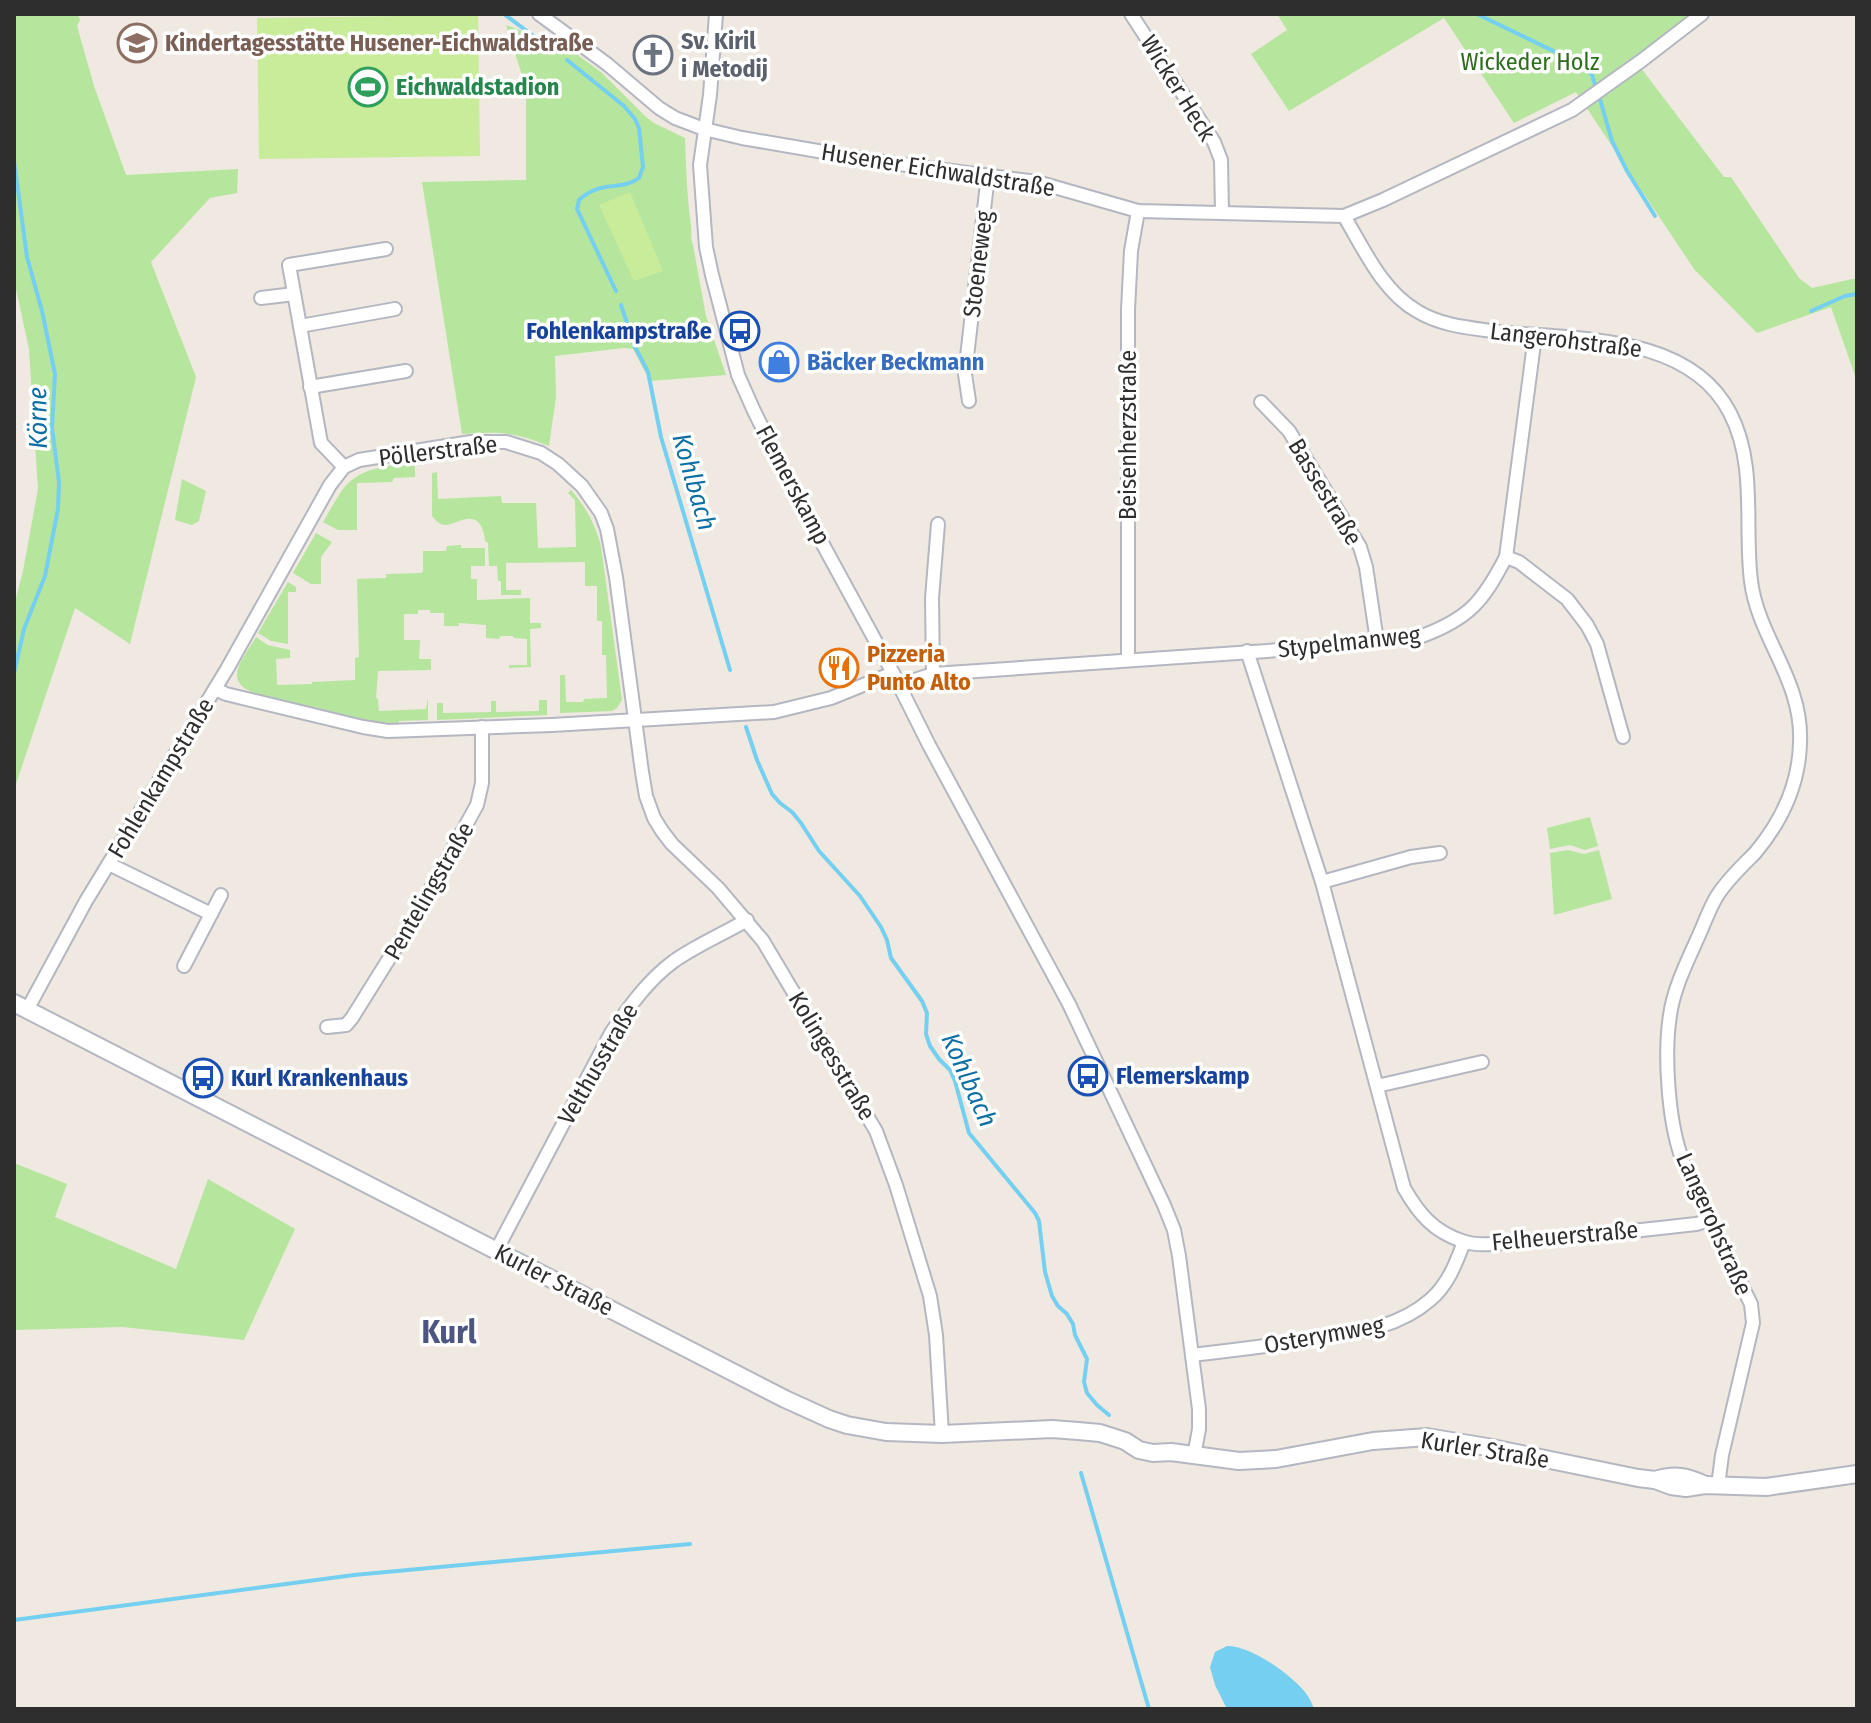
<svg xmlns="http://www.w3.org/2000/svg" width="1871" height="1723" font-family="'Fira Sans Condensed',sans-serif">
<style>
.green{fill:#b6e59e}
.pitch{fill:#c9ec9a}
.water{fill:#75cff0}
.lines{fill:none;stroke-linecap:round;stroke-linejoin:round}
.stream{stroke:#75cff0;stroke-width:4}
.street-casing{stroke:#b4b7c1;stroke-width:16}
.secondary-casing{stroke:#b4b7c1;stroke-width:20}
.street{stroke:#fff;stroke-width:12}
.secondary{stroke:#fff;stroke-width:16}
.labels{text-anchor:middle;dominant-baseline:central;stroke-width:7;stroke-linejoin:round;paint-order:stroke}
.worship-label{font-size:24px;font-weight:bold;fill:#5b616d;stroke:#fff;text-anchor:start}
.education-label{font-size:24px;font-weight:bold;fill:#785e54;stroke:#fff;text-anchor:start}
.park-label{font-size:24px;fill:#2c6e1b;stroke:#fff}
.leisure-label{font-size:24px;font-weight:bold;fill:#27864d;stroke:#fff;text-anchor:start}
.street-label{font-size:24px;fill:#2e2e2e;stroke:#fff}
.transit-label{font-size:24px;font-weight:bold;fill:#164399;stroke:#fff;text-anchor:start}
.shop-label{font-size:24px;font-weight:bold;fill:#366cbe;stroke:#fff;text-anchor:start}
.food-label{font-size:24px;font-weight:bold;fill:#c56008;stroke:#fff;text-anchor:start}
.water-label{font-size:26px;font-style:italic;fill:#0d6fa3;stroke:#fff}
.district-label{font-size:32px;font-weight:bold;fill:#4d5680;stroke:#fff}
</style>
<rect width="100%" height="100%" fill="#efe9e1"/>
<g class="green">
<polygon points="14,14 78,14 80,20 77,26 94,86 126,175 238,169 237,193 210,198 151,262 196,377 130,644 75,608 14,790 14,606 23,571 38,489 29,349 14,280"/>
<polygon points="1277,14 1692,14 1634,59 1724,177 1731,177 1799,278 1812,288 1857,278 1857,381 1831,307 1757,333 1694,269 1576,92 1514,123 1444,18 1289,111 1251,54 1287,30"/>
<path d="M506,25l59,21 36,26 45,45 8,6 31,15c1,30 2,58 6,88 1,8 -1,11 2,19l13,71 20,59 -76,6 -17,-32 -9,-1 -69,8 1,41 -7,49c-36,-15 -50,-14 -87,-12l-40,-252 104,-2v-86l-3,-16z"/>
<path d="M415,462v15l-21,1 -2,4 -35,1v47h-19l-15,-8c7,-11 13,-24 21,-34 16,-21 46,-22 71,-26z"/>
<path d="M437,472l1,27 63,-3 1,7h34l2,45 38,-1 -1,-47 -7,-7 3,-3c15,17 24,34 30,56l21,154 -5,8 -5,3 -52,2v-38h5l1,27h17l1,-3 23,-1 -1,-43h-4v-34h-5v-35h-12v-24l-79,1v27h15v5h-20v-14h-3l-1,-15h-8l-1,-23 -3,-2c-1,-11 -5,-24 -18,-22 -16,2 -22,14 -35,-3v-43z"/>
<polygon points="182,479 206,491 199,521 192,525 175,520"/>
<polygon points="316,533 332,542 321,557 321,584 311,584 293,573"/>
<path d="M461,545v3h24v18h-14v13h6v21l53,-2v25h11v5l-11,1 1,38 -22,1v-3h18v-26l-13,-1 -1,-2h-13l-1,3 -13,-1v-13l-27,-2v3h-15v-13h-14v-3h-12v4h-14v26h16l-1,19h12v11l-53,1 -2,27 2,1 1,12 47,-2 2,-11v22l-29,1 -1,4 -19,-2 -125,-30c-33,-13 -10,-35 2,-56l12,8 22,5v8l-14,1 1,26 35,-1v-2l43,-2v-22l4,-1 -2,-78 29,-1v-4l35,-1 2,-2v-20h23l1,-5z"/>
<polygon points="288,582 296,587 296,592 288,592 288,644 271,641 258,633"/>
<polygon points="539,700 547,700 547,715 437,720 437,703 443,703 443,713 491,712 491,701 496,701 496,712 539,711"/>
<polygon points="1590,817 1598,846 1585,850 1570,845 1550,849 1547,828"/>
<polygon points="1568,850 1584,854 1599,850 1612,899 1554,915 1550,853"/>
<polygon points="14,1163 67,1184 55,1217 176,1269 208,1179 295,1229 244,1340 123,1327 14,1330"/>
</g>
<g class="pitch">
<polygon points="478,15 480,156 259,159 257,18"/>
<polygon points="630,192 663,271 634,281 599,205"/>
</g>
<path class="water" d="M1227,1646c24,0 62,27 78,46 4,5 7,11 9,17h-87l-12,-24 -5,-18 5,-15z"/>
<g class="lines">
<g class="stream">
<polyline points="504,14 547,46"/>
<polyline points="1477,14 1582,65 1592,75 1596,88"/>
<path d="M567,60l57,46 11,13 4,9 4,39 -4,11c-19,14 -37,1 -60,22l-2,9 39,82"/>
<polyline points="1599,96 1612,141 1627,171 1655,216"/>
<polyline points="14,161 27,257 42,311 55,374 52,428 59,482 58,509 45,576 24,629 14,673"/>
<polyline points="621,305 635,347 648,372 661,437 730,670"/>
<polyline points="1811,311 1845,296 1857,294"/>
<polyline points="746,727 757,760 772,794 780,803 792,812 801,823 819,851 860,896 881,927 887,940 891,958 922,1001 927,1013 926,1034 930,1046 939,1059 950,1070 955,1081 969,1133 1035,1213 1039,1221 1045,1272 1052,1296 1058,1306 1067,1314 1073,1324 1075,1335 1087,1359 1084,1382 1087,1393 1097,1405 1109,1415"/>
<polyline points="1081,1473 1149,1709"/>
<polyline points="14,1620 354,1575 690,1544"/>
</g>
<g class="street-casing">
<g id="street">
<polyline points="539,14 607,64 659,108 675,118 704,129 742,138 876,161 1037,182 1138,211 1344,216 1383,200 1572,110 1641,61 1702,14"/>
<polyline points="716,14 710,95 700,165 706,247 712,275 738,375 754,411 797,497 893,673 929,745 1069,1004 1164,1205 1174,1230 1179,1256 1199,1409 1199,1429 1194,1456"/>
<polyline points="1131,14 1214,142 1221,160 1222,213"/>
<path d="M1344,216c20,33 38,75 73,95 24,15 54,17 82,21 77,8 190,1 231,81 27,52 14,112 21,168 7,57 52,99 49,162 -1,41 -19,79 -45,110 -13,13 -28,27 -38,43 -7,11 -12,26 -18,39 -11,25 -25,52 -29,80 -6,39 -2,103 11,141 5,15 14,30 21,45 16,35 32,69 49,103l2,19 -31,132 -4,31"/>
<polyline points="261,298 294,294"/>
<polyline points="300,326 395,309"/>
<polyline points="310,387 406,371"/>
<polyline points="969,401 965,374 988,175"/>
<polyline points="1261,402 1289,431 1360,547 1366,567 1377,641"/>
<polyline points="344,467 321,443 289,265 386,249"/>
<polyline points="1506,557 1519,562 1567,599 1587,625 1597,644 1623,737"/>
<path d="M1247,651l75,231 82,306c15,26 29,43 58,53 19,7 42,1 61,0 58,-5 115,-10 173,-17l15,-4"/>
<polyline points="1128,660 1128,310 1131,251 1138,211"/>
<polyline points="933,674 932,598 938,524"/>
<path d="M899,685l34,-11 334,-23 155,-15c48,-18 61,-35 84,-79l29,-221"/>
<polyline points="215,689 226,694 363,727 388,731 552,725 774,712 831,698 893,673"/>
<polyline points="109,864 211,914"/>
<polyline points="1322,882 1411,857 1440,853"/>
<polyline points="184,966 221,895"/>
<polyline points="27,1010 86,901 227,669 330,485 344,467 359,460 471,442 506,442 541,453 558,464 582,486 601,513 607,529 616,577 642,772 646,796 654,818 662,831 672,844 718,888 763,941 876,1131 896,1185 930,1296 936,1335 942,1434"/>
<polyline points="327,1027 346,1025 352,1018 415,917 477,805 482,783 482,727"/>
<polyline points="1377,1086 1482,1062"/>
<path d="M496,1251l115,-218c18,-26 37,-53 63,-72 23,-16 49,-27 73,-41"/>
<path d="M1192,1355c43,-5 86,-10 129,-17 39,-6 78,-11 109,-38 18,-15 26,-37 34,-58"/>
</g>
</g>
<g class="secondary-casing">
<g id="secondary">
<polyline points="14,1003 785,1399 829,1419 847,1425 886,1432 942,1434 1052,1429 1078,1431 1100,1433 1125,1441 1139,1450 1153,1453 1171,1452 1239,1461 1276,1459 1373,1441 1427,1437 1487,1447 1638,1478 1655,1480 1671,1486 1686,1488 1705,1485 1766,1487 1857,1474"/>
<path d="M1655,1480c20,-6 32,-4 50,5"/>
</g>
</g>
<use href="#street" class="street"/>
<use href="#secondary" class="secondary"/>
</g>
<defs>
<g id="school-ring" transform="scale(2)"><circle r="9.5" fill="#fff" stroke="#8d6e63" stroke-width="1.5"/><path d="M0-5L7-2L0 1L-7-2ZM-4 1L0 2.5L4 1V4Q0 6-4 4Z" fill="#8d6e63"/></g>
<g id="church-ring" transform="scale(2)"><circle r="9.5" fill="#fff" stroke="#6b7280" stroke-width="1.5"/><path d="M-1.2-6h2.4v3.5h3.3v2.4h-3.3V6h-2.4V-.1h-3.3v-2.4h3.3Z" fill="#6b7280"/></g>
<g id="stadium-ring" transform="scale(2)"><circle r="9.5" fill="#fff" stroke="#2e9e5b" stroke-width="1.5"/><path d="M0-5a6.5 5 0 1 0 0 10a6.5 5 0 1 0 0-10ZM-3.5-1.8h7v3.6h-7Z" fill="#2e9e5b"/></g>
<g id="bus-ring" transform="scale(2)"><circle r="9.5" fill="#fff" stroke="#1a4fb4" stroke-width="1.5"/><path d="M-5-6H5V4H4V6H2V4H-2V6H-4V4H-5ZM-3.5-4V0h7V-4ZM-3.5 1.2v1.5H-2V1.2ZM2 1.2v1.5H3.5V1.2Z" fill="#1a4fb4"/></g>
<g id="shop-ring" transform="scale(2)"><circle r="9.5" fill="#fff" stroke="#3f7fe0" stroke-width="1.5"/><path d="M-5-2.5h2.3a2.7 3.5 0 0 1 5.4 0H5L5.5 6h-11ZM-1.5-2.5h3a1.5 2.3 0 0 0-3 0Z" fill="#3f7fe0"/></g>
<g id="restaurant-ring" transform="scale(2)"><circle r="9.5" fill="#fff" stroke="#e8710a" stroke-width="1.5"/><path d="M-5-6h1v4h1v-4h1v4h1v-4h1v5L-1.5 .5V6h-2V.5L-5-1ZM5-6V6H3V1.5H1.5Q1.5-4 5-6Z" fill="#e8710a"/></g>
</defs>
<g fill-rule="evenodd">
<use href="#school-ring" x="137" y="43"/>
<use href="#church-ring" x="653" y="55"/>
<use href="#stadium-ring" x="368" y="87"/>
<use href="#bus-ring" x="740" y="331"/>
<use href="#shop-ring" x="779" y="362"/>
<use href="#restaurant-ring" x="839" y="668"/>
<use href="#bus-ring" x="1088" y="1076"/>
<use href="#bus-ring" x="203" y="1078"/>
</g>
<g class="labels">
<g class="worship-label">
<text x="681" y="41">Sv. Kiril<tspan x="681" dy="28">i Metodij</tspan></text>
</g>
<g class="education-label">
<text x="165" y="43">Kindertagesstätte Husener-Eichwaldstraße</text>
</g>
<g class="park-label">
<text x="1530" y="62">Wickeder Holz</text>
</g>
<g class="leisure-label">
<text x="396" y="87">Eichwaldstadion</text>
</g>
<g class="street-label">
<text transform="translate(1178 88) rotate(58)">Wicker Heck</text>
<text transform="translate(938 170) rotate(9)">Husener Eichwaldstraße</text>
<text transform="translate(978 264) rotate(-83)">Stoeneweg</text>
<text transform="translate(1566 340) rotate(7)">Langerohstraße</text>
<text transform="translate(1128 435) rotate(-90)">Beisenherzstraße</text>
<text transform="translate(438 451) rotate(-7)">Pöllerstraße</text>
<text transform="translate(793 485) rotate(62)">Flemerskamp</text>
<text transform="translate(1325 492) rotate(59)">Bassestraße</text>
<text transform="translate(1349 642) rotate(-6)">Stypelmanweg</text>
<text transform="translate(161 778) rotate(-59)">Fohlenkampstraße</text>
<text transform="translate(429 891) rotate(-60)">Pentelingstraße</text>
<text transform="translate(832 1056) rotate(59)">Kolingesstraße</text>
<text transform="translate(598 1064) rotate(-60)">Velthusstraße</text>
<text transform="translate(1714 1224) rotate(66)">Langerohstraße</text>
<text transform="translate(1565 1236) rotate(-5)">Felheuerstraße</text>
<text transform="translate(554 1280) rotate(27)">Kurler Straße</text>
<text transform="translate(1324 1335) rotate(-10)">Osterymweg</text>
<text transform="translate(1485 1450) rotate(9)">Kurler Straße</text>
</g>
<g class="transit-label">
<text x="712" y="331" text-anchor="end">Fohlenkampstraße</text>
<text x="1116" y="1076">Flemerskamp</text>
<text x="231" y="1078">Kurl Krankenhaus</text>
</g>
<g class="shop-label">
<text x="807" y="362">Bäcker Beckmann</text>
</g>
<g class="food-label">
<text x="867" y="654">Pizzeria<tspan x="867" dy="28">Punto Alto</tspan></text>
</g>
<g class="water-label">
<text transform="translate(38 418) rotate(-91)">Körne</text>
<text transform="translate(694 482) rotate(74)">Kohlbach</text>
<text transform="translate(969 1080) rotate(66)">Kohlbach</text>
</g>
<g class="district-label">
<text x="449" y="1332">Kurl</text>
</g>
</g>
<rect width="1871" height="1723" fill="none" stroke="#2e2e2e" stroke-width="32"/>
</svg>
